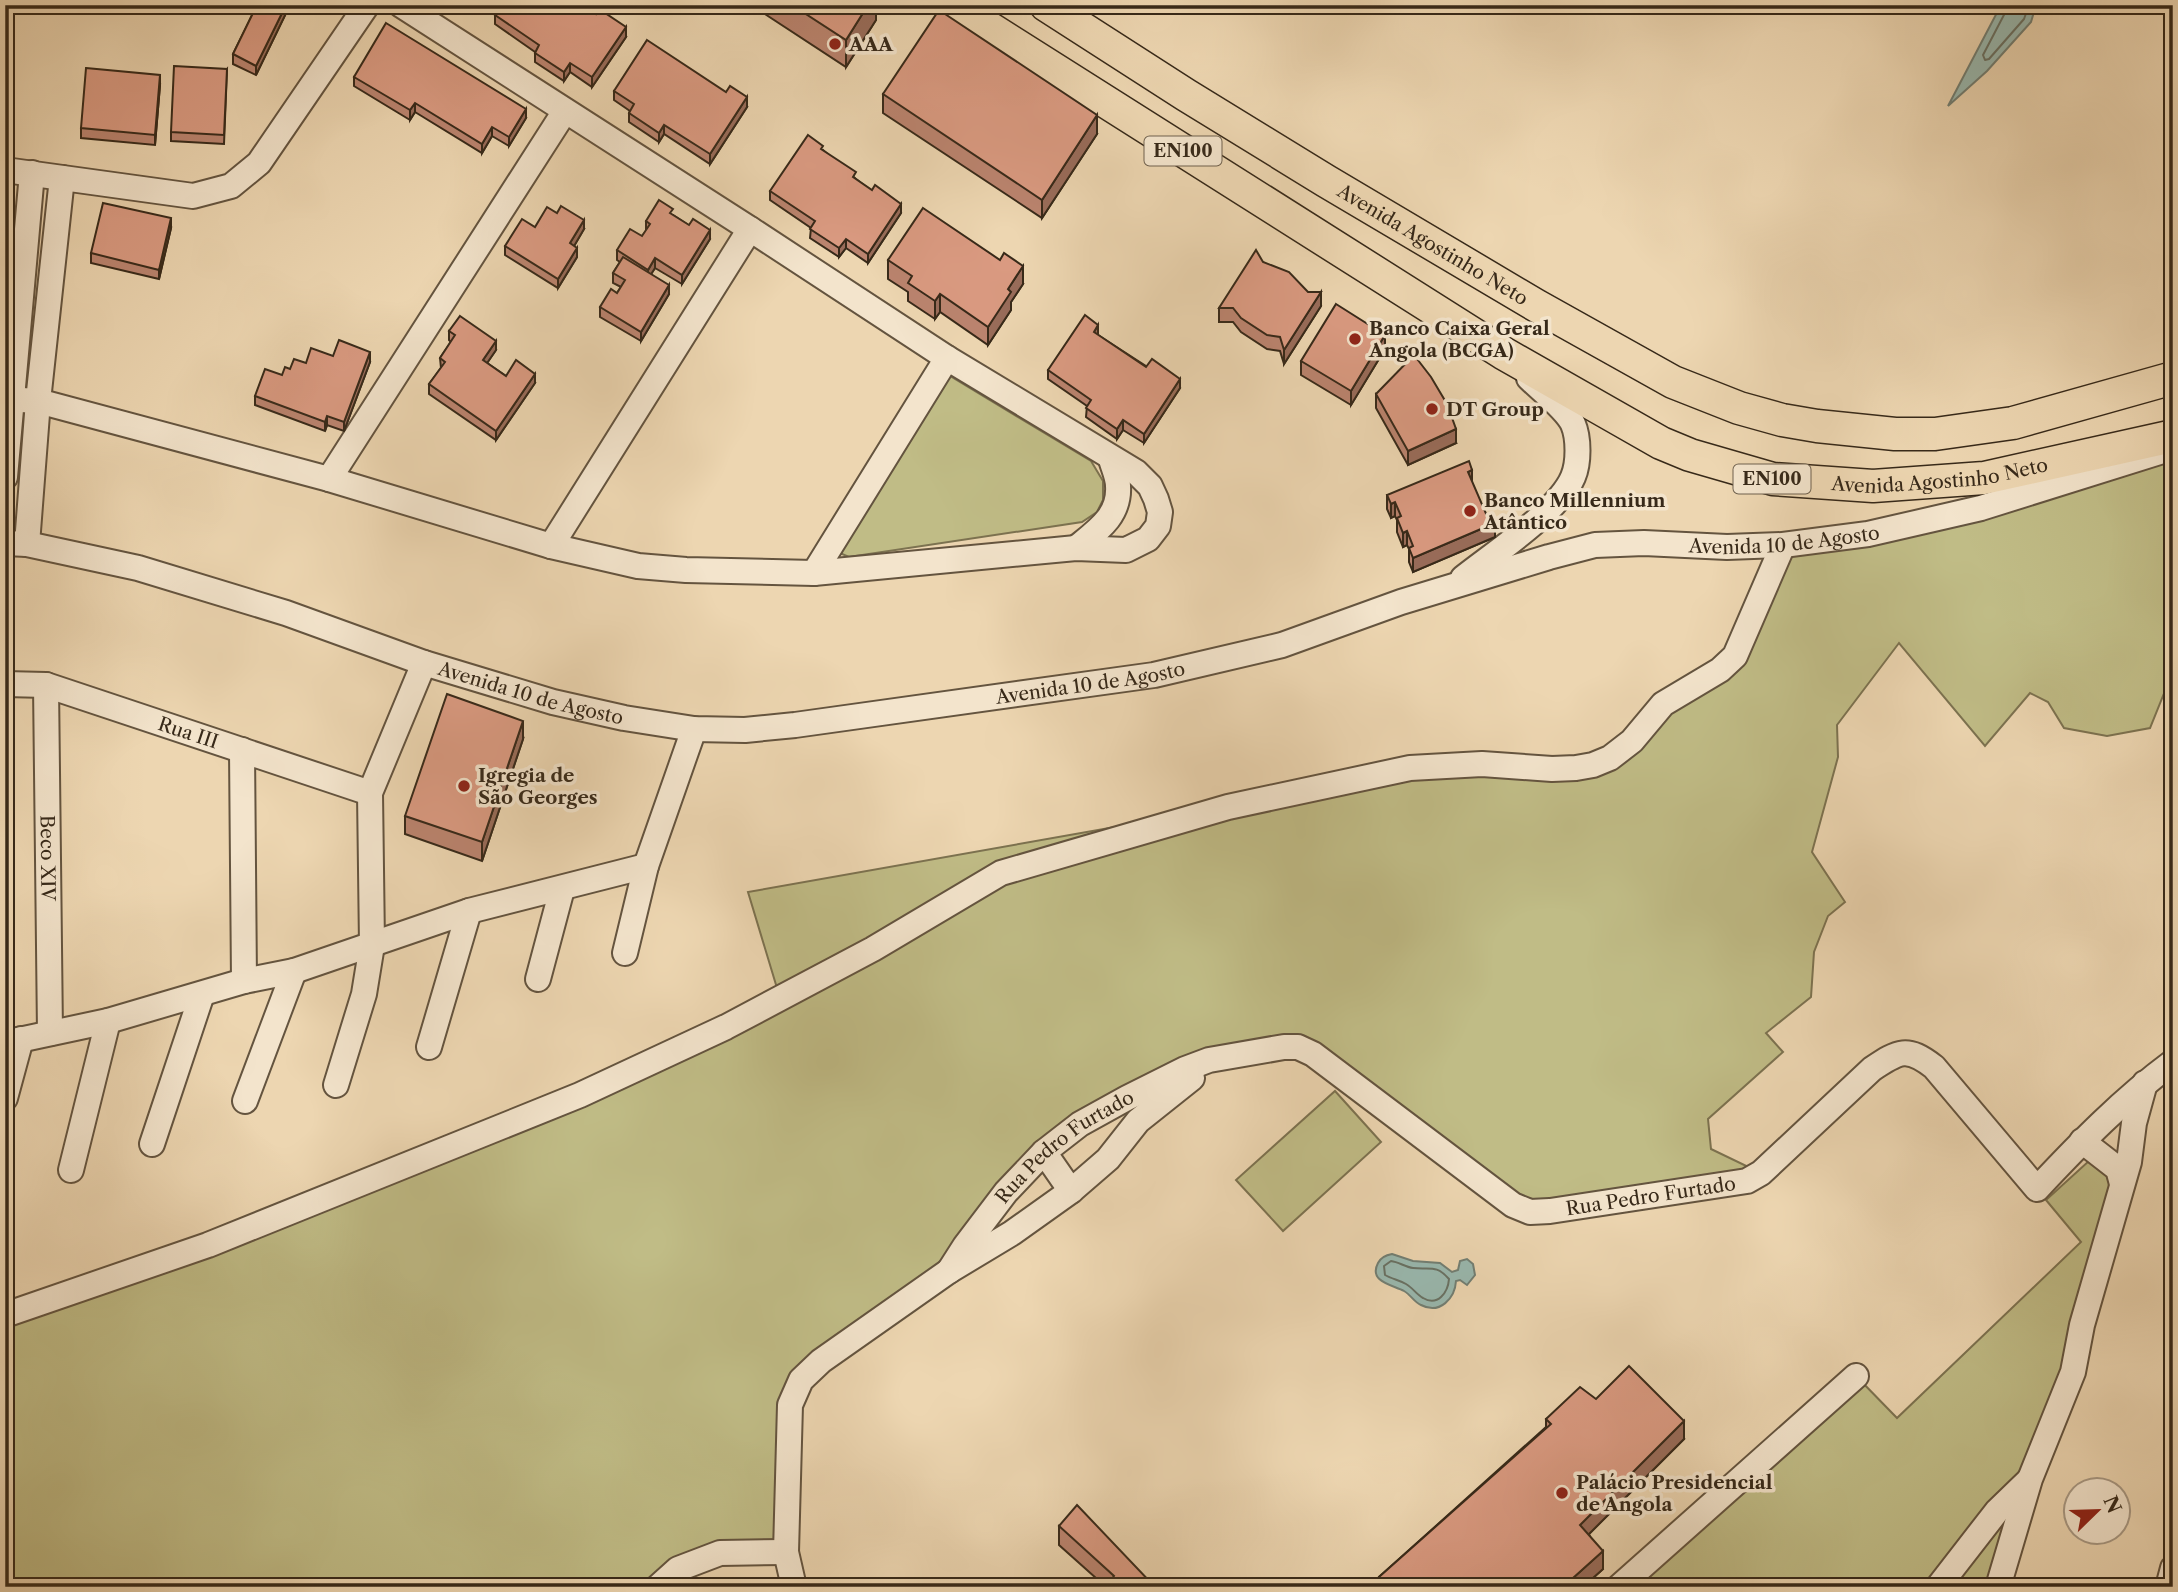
<svg xmlns="http://www.w3.org/2000/svg" width="2178" height="1592" font-family="'Libre Caslon Text',serif">
<style>
.green{fill:#c0bc86;stroke:#7c7250;stroke-width:2}
.water{fill:#99b9b0;stroke:#727f74;stroke-width:2}
.lines{fill:none;stroke-linecap:round;stroke-linejoin:round}
.shore{stroke:#687164;stroke-width:2}
.minor-casing{stroke:#64543f;stroke-width:28}
.major-casing{stroke:#372919;stroke-width:35}
.minor{stroke:#f3e4cc;stroke-width:24}
.major{stroke:#edd6b1;stroke-width:32}
.wall{fill:#bb846f;stroke:#372919;stroke-width:2}
.shaded-wall{fill:#996c5a;stroke:#372919;stroke-width:2}
.building{fill:#da9a81;stroke:#372919;stroke-width:2}
.poi-dot{fill:#8f2418;stroke:#f3e4cc;stroke-width:2.5}
.labels{text-anchor:middle;dominant-baseline:central;stroke-width:7;stroke-linejoin:round;paint-order:stroke}
.shield{fill:#f3e4cc;stroke:#6f614f;stroke-width:2}
.shield-label{font-size:18px;font-weight:bold;fill:#372919}
.poi-label{font-size:19px;font-weight:bold;fill:#372919;stroke:#f3e4cc;text-anchor:start}
.street-label{font-size:19px;fill:#372919;stroke:#f3e4cc}
</style>
<rect width="100%" height="100%" fill="#edd6b1"/>
<filter id="stains"><feTurbulence type="fractalNoise" baseFrequency=".00286" numOctaves="4"/><feColorMatrix values="0 0 0 0 .2 0 0 0 0 .09 0 0 0 0 .02 0 0 0 .5 -.17"/></filter>
<radialGradient id="worn" r=".72"><stop offset=".6" stop-color="#630" stop-opacity="0"/><stop offset="1" stop-color="#630" stop-opacity=".3"/></radialGradient>
<g class="green">
<polygon points="950,376 1091,461 1103,481 1103,500 1097,512 1082,522 849,557 842,554 840,544"/>
<polygon points="2173,447 2173,671 2150,728 2107,736 2064,728 2048,702 2030,693 1985,746 1899,643 1837,725 1838,757 1812,852 1845,902 1828,916 1814,952 1811,997 1766,1033 1783,1052 1708,1119 1711,1149 1761,1173 1530,1212 1313,1054 1264,1050 1080,1124 972,1236 801,1380 786,1552 720,1553 658,1587 5,1587 5,1315 208,1245 780,998 748,892 1228,807 1330,784 1576,768 1720,670 1783,545 1868,534"/>
<polygon points="1335,1091 1381,1142 1283,1231 1236,1180"/>
<polygon points="2090,1160 2122,1184 1998,1587 1619,1587 1856,1376 1897,1418 2081,1242 2046,1200"/>
</g>
<g class="water">
<polygon points="2001,5 2036,5 2031,22 1987,71 1948,106"/>
<path d="M1392,1254l21,7 27,2 12,9 6,-2 2,-9 7,-2 6,5 2,11 -8,10 -7,-5 -4,1c-1,17 -16,34 -35,24 -7,-3 -10,-10 -17,-14 -11,-6 -36,-9 -26,-28 3,-6 8,-8 14,-9z"/>
</g>
<g class="lines">
<g class="shore">
<polyline points="2007,5 2006,11 1983,55 1985,60 1989,59 2024,19 2029,5"/>
<path d="M1391,1261c8,1 14,6 22,7 17,2 23,-4 36,11 -1,13 -11,28 -26,19 -6,-3 -10,-10 -17,-14 -7,-4 -14,-5 -21,-9l-1,-9z"/>
</g>
<g class="minor-casing">
<g id="minor">
<polyline points="5,170 193,196 231,186 259,163 367,5"/>
<polyline points="5,399 38,401 329,479 551,546 638,566 686,570 814,573 1076,548 1126,550 1148,539 1158,526 1160,512 1156,499 1150,486 1136,472 947,358 750,229 401,5"/>
<polyline points="5,477 32,173"/>
<polyline points="329,479 565,111"/>
<path id="s1" d="M5,543l22,1 111,24 148,45 138,50 129,39 71,16 70,11 51,1 50,-5 359,-50 128,-30 119,-43 148,-45 46,-12 49,-2 83,4 56,-2 85,-11 113,-26 185,-58"/>
<polyline points="27,544 38,401 62,178"/>
<polyline points="551,546 750,229"/>
<path d="M1076,548c21,-17 44,-32 42,-62 0,-9 -5,-19 -7,-27"/>
<polyline points="814,573 947,358"/>
<path d="M1463,578c30,-24 96,-67 110,-101 6,-14 6,-39 0,-53 -7,-15 -32,-34 -44,-46"/>
<path id="s2" d="M5,684l41,1 324,108"/>
<path id="s3" d="M46,685l4,348"/>
<polyline points="242,750 244,981"/>
<polyline points="625,953 646,866 694,729"/>
<polyline points="538,979 562,889"/>
<polyline points="5,1043 108,1021 244,981 294,971 469,911 646,866"/>
<polyline points="429,1047 469,911"/>
<polyline points="336,1085 364,994 372,945 370,793 424,663"/>
<polyline points="5,1098 21,1039"/>
<polyline points="245,1101 294,971"/>
<polyline points="2082,1141 2118,1169 2122,1184"/>
<polyline points="152,1144 202,994"/>
<polyline points="1044,1152 1071,1191"/>
<polyline points="71,1170 108,1021"/>
<path id="s4" d="M949,1271l16,-25 41,-54 38,-40 36,-28 47,-26 58,-29 24,-9 75,-13h14l15,7 200,151 17,7 20,-1 197,-30 14,-8 111,-104c27,-18 35,-23 62,-2l103,122c43,-46 86,-90 136,-127"/>
<polyline points="5,1315 208,1245 580,1095 726,1027 873,949 1001,873 1228,807 1410,768 1482,764 1552,769 1576,768 1593,765 1610,758 1632,741 1663,704 1720,670 1735,656 1783,545"/>
<polyline points="658,1587 678,1569 720,1553 786,1552"/>
<polyline points="794,1587 786,1552 790,1405 801,1380 821,1361 949,1271 1012,1233 1071,1191 1108,1159 1138,1121 1192,1078"/>
<polyline points="1619,1587 1856,1376"/>
<polyline points="1938,1587 1997,1511 2028,1481"/>
<polyline points="1998,1587 2030,1479 2073,1372 2082,1325 2129,1162 2134,1123 2145,1083"/>
<polyline points="2168,1587 2173,1568"/>
</g>
</g>
<g class="major-casing">
<g id="major">
<path id="s5" d="M953,5l550,348 158,90 29,12 83,24 100,7 111,-8 189,-42"/>
<path id="s6" d="M1046,5l140,90 140,86 211,125 136,76 66,26 43,12 35,6 78,8h40l78,-11 160,-45"/>
</g>
</g>
<use href="#minor" class="minor"/>
<use href="#major" class="major"/>
</g>
<g class="wall">
<polygon points="248,5 290,5 256,75 233,64 233,54 255,9"/>
<polygon points="751,5 876,5 876,20 846,67"/>
<polygon points="495,15 626,37 592,87 570,72 564,81 535,62 535,52 495,24"/>
<polygon points="227,69 224,144 171,141 171,132"/>
<polygon points="354,77 526,118 509,146 492,136 482,153 415,112 410,120 354,86"/>
<polygon points="160,85 155,145 81,138 81,128"/>
<polygon points="614,91 747,107 710,164 664,134 659,142 629,122 629,113 630,111 614,100"/>
<polygon points="883,94 1097,134 1042,218 883,113"/>
<polygon points="823,150 856,179 901,213 868,263 846,248 839,257 810,238 811,228 770,200 770,191"/>
<polygon points="673,215 710,239 682,284 655,268 651,274 669,294 641,341 600,317 600,307 617,293 621,287 613,283 613,273 620,262 617,260 617,250 642,236 646,231 646,221"/>
<polygon points="535,227 584,229 574,246 577,257 558,288 505,255 505,246"/>
<polygon points="171,228 159,279 91,263 91,253"/>
<polygon points="888,260 1023,284 1011,302 1011,310 988,345 940,312 935,319 908,301 908,292 888,279"/>
<polygon points="1263,262 1321,306 1284,364 1280,351 1267,349 1241,332 1233,322 1219,322 1219,308"/>
<polygon points="449,331 496,350 487,363 506,376 535,383 496,440 429,394 429,384 441,368 440,358 451,342 449,340"/>
<polygon points="1098,335 1180,388 1144,443 1123,430 1117,439 1086,417 1087,406 1048,379 1048,370"/>
<polygon points="1385,349 1351,405 1301,375 1301,361"/>
<polygon points="333,356 370,362 344,431 327,425 325,431 255,405 255,396 290,369 306,363"/>
<polygon points="1376,394 1456,443 1408,465 1376,408"/>
<polygon points="1472,483 1495,537 1413,572 1409,562 1409,549 1407,545 1403,547 1397,532 1397,520 1395,516 1391,518 1387,509 1387,495"/>
<polygon points="523,739 482,861 405,834 405,816"/>
<polygon points="1596,1399 1684,1439 1589,1534 1603,1569 1583,1587 1379,1587 1379,1577 1546,1427 1546,1419"/>
<polygon points="1059,1526 1155,1587 1106,1587 1059,1545"/>
</g>
<g class="shaded-wall">
<polygon points="286,5 290,5 256,75 256,66"/>
<polygon points="868,5 876,5 876,20 846,67 846,40"/>
<polygon points="626,27 626,37 592,87 592,77"/>
<polygon points="570,63 570,72 564,81 564,72"/>
<polygon points="160,75 160,85 155,145 155,135"/>
<polygon points="747,97 747,107 710,164 710,154"/>
<polygon points="415,103 415,112 410,120 410,110"/>
<polygon points="526,109 526,118 509,146 509,137"/>
<polygon points="1097,115 1097,134 1042,218 1042,200"/>
<polygon points="664,125 664,134 659,142 659,133"/>
<polygon points="492,127 492,136 482,153 482,144"/>
<polygon points="901,204 901,213 868,263 868,254"/>
<polygon points="171,218 171,228 159,279 159,270"/>
<polygon points="584,220 584,229 570,253 570,243"/>
<polygon points="710,230 710,239 682,284 682,275"/>
<polygon points="846,239 846,248 839,257 839,248"/>
<polygon points="577,248 577,257 558,288 558,279"/>
<polygon points="655,258 655,268 648,279 648,270"/>
<polygon points="1023,266 1023,284 1011,302 1011,310 988,345 988,327 1008,289"/>
<polygon points="669,285 669,294 641,341 641,332"/>
<polygon points="1321,292 1321,306 1284,364 1284,350"/>
<polygon points="940,294 940,312 935,319 935,301"/>
<polygon points="1098,325 1098,335 1094,342 1094,332"/>
<polygon points="1385,335 1385,349 1351,405 1351,391"/>
<polygon points="496,341 496,350 483,369 483,360"/>
<polygon points="370,352 370,362 344,431 344,422"/>
<polygon points="535,374 535,383 496,440 496,431"/>
<polygon points="1180,379 1180,388 1144,443 1144,434"/>
<polygon points="327,416 327,425 325,431 325,422"/>
<polygon points="1123,420 1123,430 1117,439 1117,429"/>
<polygon points="1456,429 1456,443 1408,465 1408,451"/>
<polygon points="1472,470 1472,484 1468,472"/>
<polygon points="1395,502 1395,516 1391,518 1391,504"/>
<polygon points="1495,523 1495,537 1413,572 1413,558"/>
<polygon points="1407,531 1407,545 1403,547 1403,533"/>
<polygon points="523,721 523,739 482,861 482,842"/>
<polygon points="1684,1421 1684,1439 1580,1543 1580,1525"/>
<polygon points="1603,1551 1603,1569 1583,1587 1563,1587"/>
</g>
<g class="building">
<polygon points="257,5 286,5 256,66 233,54"/>
<polygon points="501,5 584,5 596,14 599,9 626,27 592,77 570,63 564,72 535,53 539,45 495,15"/>
<polygon points="792,5 868,5 846,40"/>
<polygon points="939,10 1097,115 1042,200 883,94"/>
<polygon points="386,23 526,109 509,137 492,127 482,144 415,103 410,110 354,77"/>
<polygon points="647,40 726,92 730,86 747,97 710,154 664,125 659,133 629,113 634,104 614,91"/>
<polygon points="174,66 227,69 224,135 171,132"/>
<polygon points="86,68 160,75 155,135 81,128"/>
<polygon points="808,135 823,146 821,149 856,172 853,177 872,190 875,185 901,204 868,254 846,239 839,248 810,229 815,221 770,191"/>
<polygon points="659,200 673,209 670,213 689,225 693,219 710,230 682,275 655,258 648,270 617,250 630,229 642,236 650,224 646,221"/>
<polygon points="103,203 171,218 159,270 91,253"/>
<polygon points="561,206 584,220 570,243 577,248 558,279 505,246 522,219 535,227 547,207 557,213"/>
<polygon points="923,208 1000,260 1004,253 1023,266 1008,289 1011,292 988,327 940,294 935,301 908,283 912,276 888,260"/>
<polygon points="1256,250 1263,262 1289,272 1308,292 1321,292 1284,350 1280,337 1267,335 1241,318 1233,308 1219,308"/>
<polygon points="623,257 669,285 641,332 600,307 611,289 617,293 625,280 613,273"/>
<polygon points="1336,304 1385,335 1351,391 1301,361"/>
<polygon points="1085,315 1098,325 1094,332 1146,367 1152,359 1180,379 1144,434 1123,420 1117,429 1086,408 1091,400 1048,370"/>
<polygon points="460,316 496,341 483,360 506,376 516,360 535,374 496,431 429,384 445,362 440,358 455,335 449,331"/>
<polygon points="339,340 370,352 344,422 327,416 325,422 255,396 265,369 282,375 285,367 290,369 294,359 306,363 311,348 333,356"/>
<polygon points="1414,355 1431,377 1447,404 1456,429 1408,451 1376,394"/>
<polygon points="1469,461 1472,470 1468,472 1487,516 1491,514 1495,523 1413,558 1409,548 1413,546 1407,531 1403,533 1397,518 1401,516 1395,502 1391,504 1387,495"/>
<polygon points="447,694 523,721 482,842 405,816"/>
<polygon points="1629,1366 1684,1421 1580,1525 1603,1551 1563,1587 1386,1587 1379,1577 1551,1424 1546,1419 1580,1387 1596,1399"/>
<polygon points="1077,1505 1155,1587 1118,1587 1111,1580 1114,1576 1059,1526"/>
</g>
<g class="poi-dot">
<circle cx="835" cy="44" r="7"/>
<circle cx="1355" cy="339" r="7"/>
<circle cx="1432" cy="409" r="7"/>
<circle cx="1470" cy="511" r="7"/>
<circle cx="464" cy="786" r="7"/>
<circle cx="1562" cy="1493" r="7"/>
</g>
<g class="labels">
<g class="shield">
<rect x="1144.5" y="136.5" width="77" height="29" rx="5"/>
<rect x="1733.5" y="464.5" width="77" height="29" rx="5"/>
</g>
<g class="shield-label">
<text x="1183" y="151">EN100</text>
<text x="1772" y="479">EN100</text>
</g>
<g class="poi-label">
<text x="849" y="44">AAA</text>
<text x="1369" y="328">Banco Caixa Geral<tspan x="1369" dy="22">Angola (BCGA)</tspan></text>
<text x="1446" y="409">DT Group</text>
<text x="1484" y="500">Banco Millennium<tspan x="1484" dy="22">Atântico</tspan></text>
<text x="478" y="775">Igregia de<tspan x="478" dy="22">São Georges</tspan></text>
<text x="1576" y="1482">Palácio Presidencial<tspan x="1576" dy="22">de Angola</tspan></text>
</g>
<g class="street-label">
<text stroke="none"><textPath href="#s6" startOffset="455">Avenida Agostinho Neto</textPath></text>
<text stroke="none"><textPath href="#s5" startOffset="1118">Avenida Agostinho Neto</textPath></text>
<text stroke="none"><textPath href="#s1" startOffset="1829">Avenida 10 de Agosto</textPath></text>
<text stroke="none"><textPath href="#s1" startOffset="1115">Avenida 10 de Agosto</textPath></text>
<text stroke="none"><textPath href="#s1" startOffset="548">Avenida 10 de Agosto</textPath></text>
<text stroke="none"><textPath href="#s2" startOffset="191">Rua III</textPath></text>
<text stroke="none"><textPath href="#s3" startOffset="173">Beco XIV</textPath></text>
<text stroke="none"><textPath href="#s4" startOffset="172">Rua Pedro Furtado</textPath></text>
<text stroke="none"><textPath href="#s4" startOffset="840">Rua Pedro Furtado</textPath></text>
</g>
</g>
<rect width="2178" height="1592" fill="none" stroke="#edd6b1" stroke-width="28"/>
<rect x="7" y="7" width="2164" height="1578" fill="none" stroke="#372919" stroke-width="3.5"/>
<rect x="14" y="14" width="2150" height="1564" fill="none" stroke="#372919" stroke-width="2"/>
<g transform="translate(2097 1511) rotate(67)"><circle r="33" fill="#f3e4cc" stroke="#a89984" stroke-width="2"/>
<path d="M0-5L12 26L0 18L-12 26Z" fill="#8f2418"/>
<text y="-10" font-size="19" font-weight="bold" text-anchor="middle" fill="#372919">N</text>
</g>
<rect width="100%" height="100%" filter="url(#stains)"/>
<rect width="100%" height="100%" fill="url(#worn)"/>
</svg>
